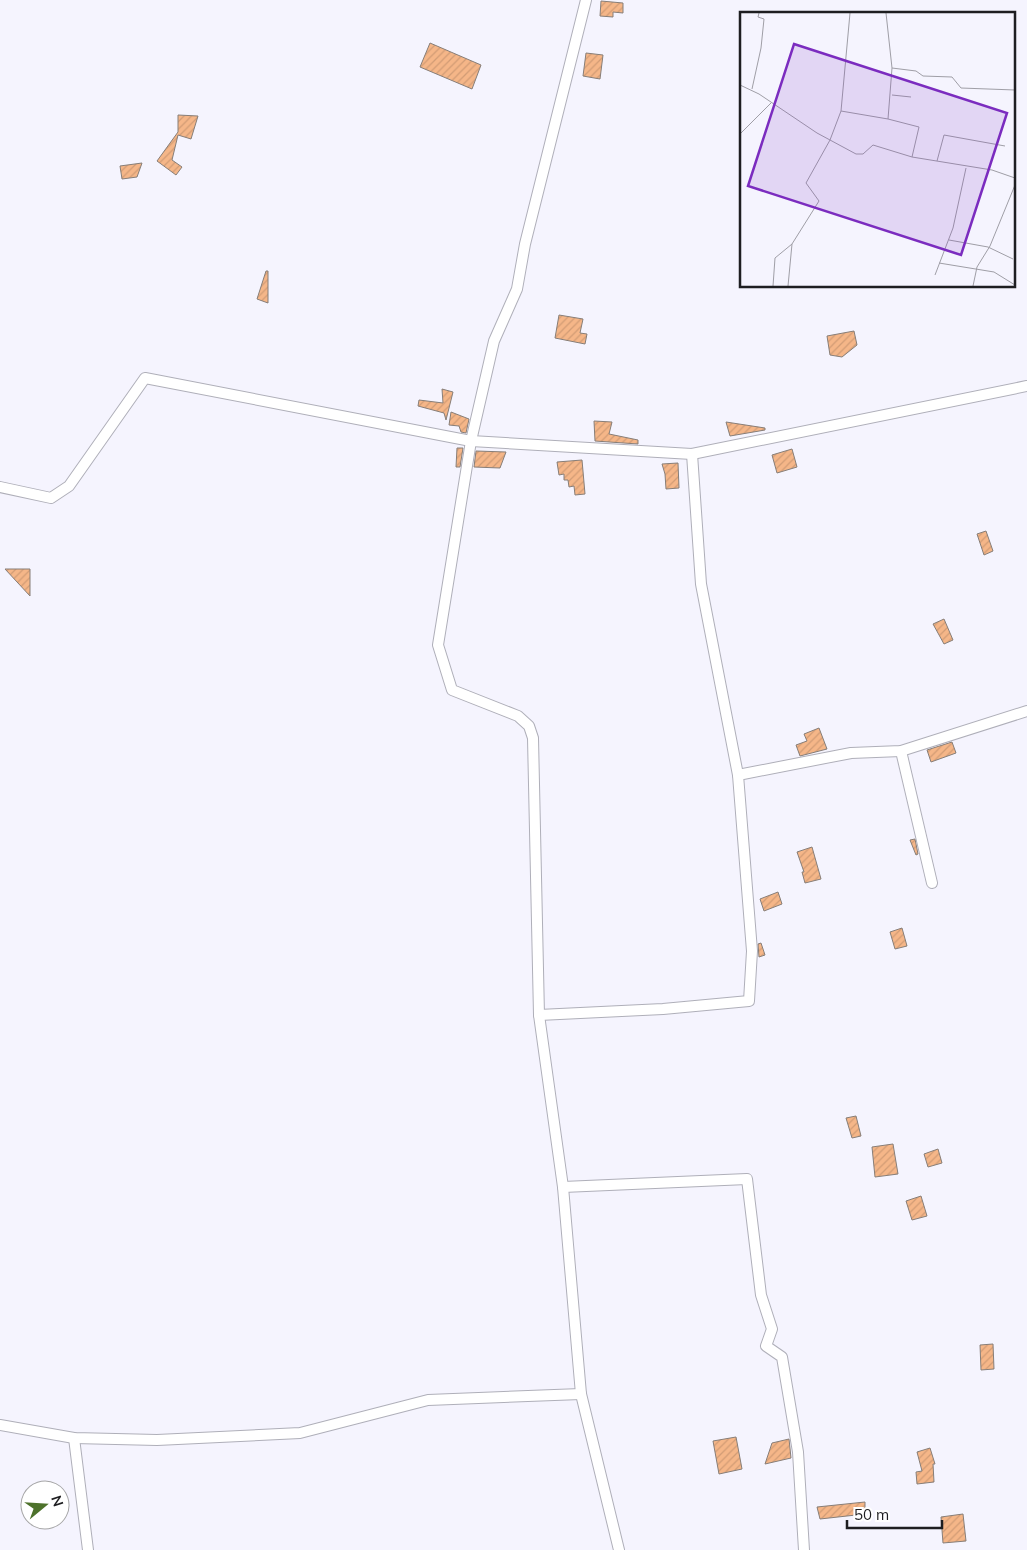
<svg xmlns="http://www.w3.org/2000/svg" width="1027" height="1550" font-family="Mulish,sans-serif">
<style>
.building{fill:url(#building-hatch);stroke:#877e78}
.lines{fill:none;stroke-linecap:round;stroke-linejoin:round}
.street-casing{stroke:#afafb9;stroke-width:12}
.street{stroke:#fff;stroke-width:10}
.inset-road{fill:none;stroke:#9f9ea6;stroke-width:1}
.view{fill:#7b2cbf;fill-opacity:0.15;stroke:#7b2cbf;stroke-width:2.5}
.inset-edge{fill:none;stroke:#1e1e21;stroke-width:2.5}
</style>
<defs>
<pattern id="building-hatch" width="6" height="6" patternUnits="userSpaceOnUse" patternTransform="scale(1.25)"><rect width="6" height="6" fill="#f5b688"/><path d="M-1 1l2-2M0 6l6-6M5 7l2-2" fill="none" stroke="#d29c75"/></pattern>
</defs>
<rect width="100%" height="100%" fill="#f5f4fe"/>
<g class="building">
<polygon points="601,1 623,3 623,13 613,12 613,17 600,16"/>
<polygon points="430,43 481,65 472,89 420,67"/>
<polygon points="586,53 603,55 600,79 583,76"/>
<polygon points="178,115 198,116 191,139 178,135 172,160 182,167 176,175 157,161 178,132"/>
<polygon points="142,163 137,177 122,179 120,166"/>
<polygon points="266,271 268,271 268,303 257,299"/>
<polygon points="559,315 583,319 580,333 587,334 585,344 555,338"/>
<polygon points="854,331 857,345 842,357 830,355 827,336"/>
<polygon points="442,389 453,392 446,420 444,413 418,406 419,400 443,403"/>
<polygon points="451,412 469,419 466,433 461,432 459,426 449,425"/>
<polygon points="594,421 612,422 609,434 638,440 638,444 595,441"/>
<polygon points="726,422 765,428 765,430 730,436"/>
<polygon points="457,448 463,448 460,467 456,467"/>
<polygon points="792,449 797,467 777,473 772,455"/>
<polygon points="476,451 506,452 500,468 474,467"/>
<polygon points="582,460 585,494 575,495 574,486 569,487 568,480 564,480 564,474 559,475 557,462"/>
<polygon points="678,463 679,488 666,489 665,474 662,464"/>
<polygon points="986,531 993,551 984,555 977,534"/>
<polygon points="5,569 30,569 30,596"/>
<polygon points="944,619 953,640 944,644 933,624"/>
<polygon points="819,728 827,749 800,756 796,745 807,741 804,734"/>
<polygon points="952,742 956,753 931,762 927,750"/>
<polygon points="915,839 918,854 916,855 910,840"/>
<polygon points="812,847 821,879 805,883 802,872 804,872 797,852"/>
<polygon points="778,892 782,904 764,911 760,899"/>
<polygon points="902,928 907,946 895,949 890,932"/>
<polygon points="761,943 765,955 759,957 758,944"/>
<polygon points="856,1116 861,1136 852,1138 846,1118"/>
<polygon points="893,1144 898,1174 875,1177 872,1147"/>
<polygon points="938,1149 942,1163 928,1167 924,1154"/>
<polygon points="921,1196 927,1216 912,1220 906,1201"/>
<polygon points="993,1344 994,1369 981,1370 980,1345"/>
<polygon points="736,1437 742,1469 719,1474 713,1441"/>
<polygon points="789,1439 791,1458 765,1464 772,1443"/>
<polygon points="930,1448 935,1464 933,1464 934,1482 917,1484 916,1472 922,1471 917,1452"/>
<polygon points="865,1502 865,1514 820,1519 817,1507"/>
<polygon points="963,1514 966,1541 943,1543 941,1517"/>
</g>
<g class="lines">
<g class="street-casing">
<g id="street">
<polyline points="692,454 701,584 738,775"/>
<polyline points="0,487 51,498 69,486 145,378 471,441 692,454 1027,386"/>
<polyline points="901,751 932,883"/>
<polyline points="539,1015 533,738 529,726 518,716 452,690 438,645 471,441 494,341 517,289 525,244 586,0"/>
<polyline points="563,1187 747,1179 761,1295 772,1329 766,1346 782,1357 798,1452 804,1550"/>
<polyline points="0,1425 74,1438 157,1440 300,1433 428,1400 581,1394"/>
<polyline points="74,1438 88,1550"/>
<polyline points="619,1550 581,1394 563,1187 539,1015 663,1009 749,1001 752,951 738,775 851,753 901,751 1027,711"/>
</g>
</g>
<use href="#street" class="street"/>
</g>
<g transform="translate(740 12)">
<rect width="275" height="275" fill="#f5f4fe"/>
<path class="inset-road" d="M146,1l6,55 -4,51 31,8 -7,30 80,13 23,8M152,56l24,3 7,5 29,1 9,11 54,2M0,73l19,9 58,39 39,21h7l10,-9 39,12M12,77l9,-41 3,-29 -6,-2 1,-4M152,83l19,2M101,99l47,8M0,122l31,-31M197,149l7,-26 61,11M209,228l39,7 25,12M199,251l55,9 21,13M195,263l18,-47 13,-60M33,274l2,-28 17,-14M48,274l4,-42 27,-43 -13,-18 24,-43 11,-29 9,-98M233,274l4,-19 13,-21 25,-61"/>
<path class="view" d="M54,32l213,69 -46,142 -213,-69z"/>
<rect width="275" height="275" class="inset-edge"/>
</g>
<g transform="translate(45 1505) rotate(72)"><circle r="24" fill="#ffffff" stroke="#a5a5a6"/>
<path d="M0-4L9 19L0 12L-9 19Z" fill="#4d722b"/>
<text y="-8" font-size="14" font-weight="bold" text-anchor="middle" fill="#1e1e21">N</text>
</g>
<path d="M847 1520v8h95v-8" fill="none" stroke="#1e1e21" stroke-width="2.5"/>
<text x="854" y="1520" font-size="15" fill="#1e1e21" stroke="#ffffff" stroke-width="4" paint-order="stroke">50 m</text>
</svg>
